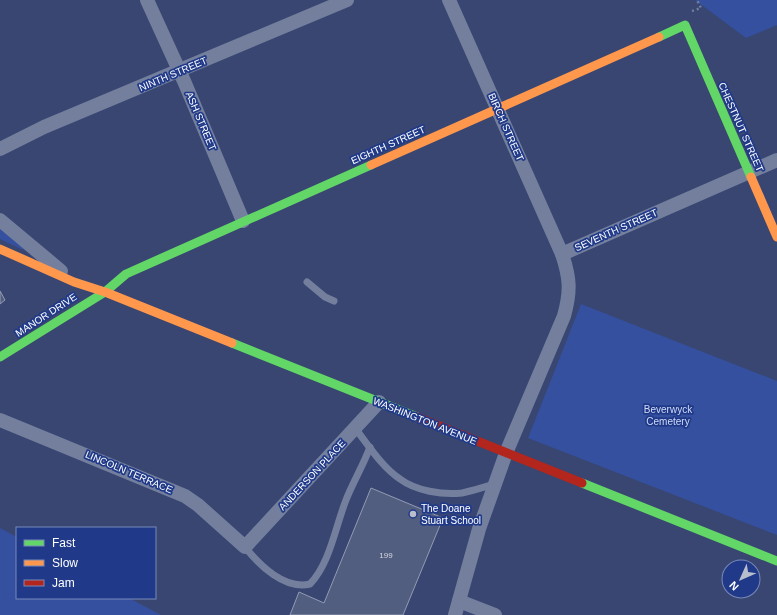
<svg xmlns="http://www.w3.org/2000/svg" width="777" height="615" font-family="Helvetica,sans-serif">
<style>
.green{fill:#35509f}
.building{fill:#525e80;stroke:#939bb4}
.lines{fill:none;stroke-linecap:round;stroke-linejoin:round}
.path{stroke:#747f9e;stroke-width:2.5;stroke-dasharray:2 3;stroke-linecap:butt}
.lane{stroke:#747f9e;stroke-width:7}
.street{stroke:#747f9e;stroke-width:14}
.fast{stroke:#63d668;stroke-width:9}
.slow{stroke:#ff974d;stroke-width:9}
.jam{stroke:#b3261e;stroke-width:9}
.poi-dot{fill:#b9becd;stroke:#203a89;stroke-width:1.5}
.labels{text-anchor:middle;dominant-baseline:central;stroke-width:3.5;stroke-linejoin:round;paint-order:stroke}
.number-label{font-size:8px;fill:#d4d7df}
.street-label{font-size:10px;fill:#fff;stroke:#203a89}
.park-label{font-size:10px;fill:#d0dbf8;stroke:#203a89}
.poi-label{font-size:10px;fill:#fff;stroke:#203a89;text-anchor:start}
</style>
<rect width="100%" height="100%" fill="#384671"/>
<g class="green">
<polygon points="695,0 777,0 777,25 746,38"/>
<polygon points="0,226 24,245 23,250 0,239"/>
<polygon points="581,304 777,381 777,535 528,438"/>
<polygon points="0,528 17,537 17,598 129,598 161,615 0,615"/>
</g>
<g class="building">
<polygon points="0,291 5,300 0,304"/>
<polygon points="371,488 443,518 403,615 290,615 299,592 324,603"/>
</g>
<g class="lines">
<polyline class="path" points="692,11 701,8 697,0"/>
<g class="lane">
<polyline points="307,282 325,297 334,301"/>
<path d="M355,428c13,17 27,39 45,51 16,12 42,16 62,14 11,-2 22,-6 33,-9"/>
<path d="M245,547c15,19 40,43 65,37 20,-21 25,-56 36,-84 7,-18 17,-34 24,-53"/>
</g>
<g class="street">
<polyline points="147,0 184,81 243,221"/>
<path d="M449,0l113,254c8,24 9,37 2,62l-58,137 -27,76 -24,86"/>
<polyline points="0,149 44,127 347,0"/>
<polyline points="0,220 61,271"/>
<polyline points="562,254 777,160"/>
<polyline points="0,420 185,496 198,505 245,547 379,402"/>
<polyline points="459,601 495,615"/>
</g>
<g class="fast">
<polyline points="659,37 685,25 751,177"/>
<polyline points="232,343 417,417"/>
<polyline points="0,357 105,292 126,274 371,165"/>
<polyline points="582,483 777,561"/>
</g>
<g class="slow">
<polyline points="371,165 659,37"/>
<polyline points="751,177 777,237"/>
<polyline points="0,249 74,282 105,292 232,343"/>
</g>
<polyline class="jam" points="417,417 582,483"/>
</g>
<circle class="poi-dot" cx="413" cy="514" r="4"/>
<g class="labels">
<g class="number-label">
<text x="386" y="555">199</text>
</g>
<g class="street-label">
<text transform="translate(173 74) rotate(-23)">NINTH STREET</text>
<text transform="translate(201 121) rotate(67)">ASH STREET</text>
<text transform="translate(506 127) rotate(66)">BIRCH STREET</text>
<text transform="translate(741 127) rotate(66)">CHESTNUT STREET</text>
<text transform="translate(388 145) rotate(-24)">EIGHTH STREET</text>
<text transform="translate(616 230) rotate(-24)">SEVENTH STREET</text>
<text transform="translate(46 315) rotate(-33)">MANOR DRIVE</text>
<text transform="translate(425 421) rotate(22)">WASHINGTON AVENUE</text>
<text transform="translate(129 472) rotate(23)">LINCOLN TERRACE</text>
<text transform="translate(312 475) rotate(-47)">ANDERSON PLACE</text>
</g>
<g class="park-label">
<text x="668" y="409">Beverwyck<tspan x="668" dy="12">Cemetery</tspan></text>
</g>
<g class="poi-label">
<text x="421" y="508">The Doane<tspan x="421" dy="12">Stuart School</tspan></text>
</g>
</g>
<rect x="16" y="527" width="140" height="72" fill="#203a89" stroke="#7989b8"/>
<rect x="24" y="540" width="20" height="6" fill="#63d668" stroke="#7989b8"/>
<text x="52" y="547" font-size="12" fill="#ffffff">Fast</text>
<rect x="24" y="560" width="20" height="6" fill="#ff974d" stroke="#7989b8"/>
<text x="52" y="567" font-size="12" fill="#ffffff">Slow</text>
<rect x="24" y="580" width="20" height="6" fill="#b3261e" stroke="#7989b8"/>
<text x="52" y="587" font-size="12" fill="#ffffff">Jam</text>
<g transform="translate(741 579) rotate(225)"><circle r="19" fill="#203a89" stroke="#7989b8"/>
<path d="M0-3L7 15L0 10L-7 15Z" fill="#b9becd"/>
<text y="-6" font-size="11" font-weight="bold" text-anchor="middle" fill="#ffffff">N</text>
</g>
</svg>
